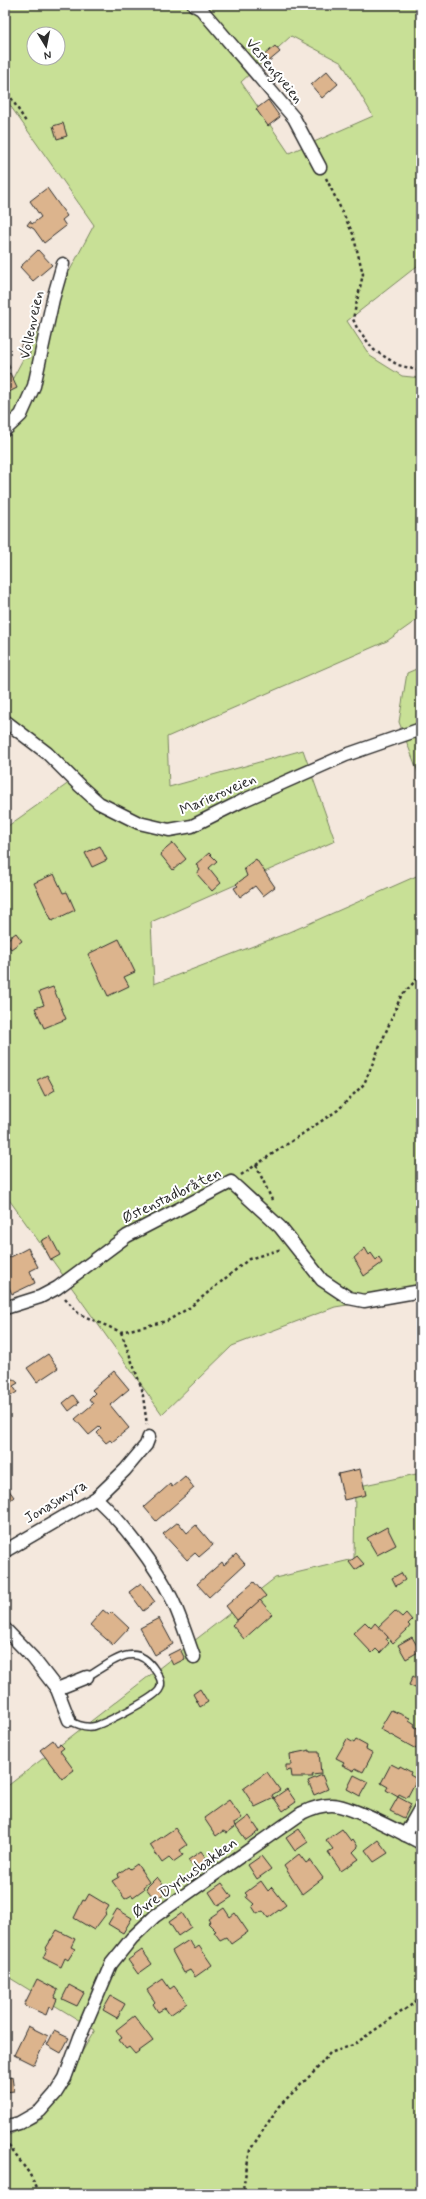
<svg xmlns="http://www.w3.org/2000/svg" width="426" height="2199" font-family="Mynerve,sans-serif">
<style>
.green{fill:#c8e096;stroke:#7a8660;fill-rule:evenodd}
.building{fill:#dcb48d;stroke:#2b2b2b}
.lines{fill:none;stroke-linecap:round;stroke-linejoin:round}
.service-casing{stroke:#2b2b2b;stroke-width:9}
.minor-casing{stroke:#2b2b2b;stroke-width:15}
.path{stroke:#2b2b2b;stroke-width:2.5;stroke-dasharray:3 3;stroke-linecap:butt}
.service{stroke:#fff;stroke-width:6}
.minor{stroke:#fff;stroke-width:12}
.labels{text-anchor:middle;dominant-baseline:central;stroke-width:4;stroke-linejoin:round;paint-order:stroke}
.street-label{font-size:15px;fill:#2b2b2b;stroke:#fff}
</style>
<rect width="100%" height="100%" fill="#f4e8dd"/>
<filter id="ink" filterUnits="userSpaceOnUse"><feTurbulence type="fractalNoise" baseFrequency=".025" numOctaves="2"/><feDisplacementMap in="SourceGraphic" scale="8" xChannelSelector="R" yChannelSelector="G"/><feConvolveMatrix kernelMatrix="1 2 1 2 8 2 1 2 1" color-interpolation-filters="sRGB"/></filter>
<g filter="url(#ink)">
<g class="green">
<path d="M5,5h416v258l-74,58 23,35 32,20 19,2v239l-34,24 -220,96 2,50 134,-37 32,91 -184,81 3,62 136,-52 131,-58v419l-86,14 -103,39 -70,68 -157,-220v-366l68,-48 -68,-51v-336l89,-168 -85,-121 -4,-4zM34,34h24v24h-24zM291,36l51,27 31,53 -84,37 -48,-71z"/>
<polygon points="421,667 421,780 399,722 407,673"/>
<polygon points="421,1473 421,2194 5,2194 5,2137 42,2119 95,2030 5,1975 5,1788 275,1578 354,1559 355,1487"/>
</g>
<g class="building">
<polygon points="275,46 280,52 268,62 263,56"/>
<polygon points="327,71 338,84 322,98 311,85"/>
<polygon points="268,100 280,117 268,126 256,109"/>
<polygon points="63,123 67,136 57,139 53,126"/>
<polygon points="47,188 67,216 62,220 66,226 44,243 34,229 27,225 30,221 32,224 41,217 30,201"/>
<polygon points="38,250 52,265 33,281 20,267"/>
<polygon points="22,341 31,342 29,358 19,357"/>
<polygon points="5,356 10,368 5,370"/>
<polygon points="10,373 17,388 5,394 5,376"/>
<polygon points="173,843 186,859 173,870 160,854"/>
<polygon points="100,846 107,860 92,867 85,853"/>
<polygon points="209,853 217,861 209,868 221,883 212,891 197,874 200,870 196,864"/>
<polygon points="256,859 275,887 263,896 255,886 240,897 234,888 238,886 236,884 247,876 244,868"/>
<polygon points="54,874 63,893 67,892 75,910 52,921 34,883"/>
<polygon points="16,933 22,941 11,949 5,941"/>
<polygon points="119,939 135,972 124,977 129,986 108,996 88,954"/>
<polygon points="53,987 66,1019 44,1028 35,1008 44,1005 39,992"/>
<polygon points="47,1075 55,1090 45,1096 37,1080"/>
<polygon points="50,1236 60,1255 51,1260 41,1241"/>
<polygon points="28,1248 38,1267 30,1271 35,1283 12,1294 5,1279 5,1260"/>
<polygon points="365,1248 369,1255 371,1253 376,1260 379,1257 382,1263 364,1276 354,1258"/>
<polygon points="48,1354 58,1368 37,1382 27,1368"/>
<polygon points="114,1371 129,1389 110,1405 129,1428 112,1442 110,1440 106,1443 97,1433 101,1429 99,1427 89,1435 75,1419 93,1404 89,1399 95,1393 92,1390"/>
<polygon points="12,1378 18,1383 13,1386 17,1392 11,1396 5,1390 5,1383"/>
<polygon points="73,1395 79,1403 69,1411 63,1403"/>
<polygon points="360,1469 366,1495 344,1500 338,1474"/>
<polygon points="185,1476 194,1488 156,1521 144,1507 170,1484 172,1487"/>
<polygon points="5,1485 14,1497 5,1504"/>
<polygon points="178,1522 187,1533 196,1525 213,1545 199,1557 195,1553 187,1560 163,1534"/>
<polygon points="387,1527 396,1545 377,1555 367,1538"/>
<polygon points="236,1554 245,1564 209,1597 197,1584 222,1562 224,1565"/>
<polygon points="357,1556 364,1564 355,1570 349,1562"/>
<polygon points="401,1573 405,1580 396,1586 392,1578"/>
<polygon points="254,1582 266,1596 237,1620 226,1606"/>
<polygon points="141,1583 155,1602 143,1611 129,1592"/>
<polygon points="260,1600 272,1614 244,1639 232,1625"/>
<polygon points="103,1610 109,1615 112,1612 129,1628 113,1645 90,1625"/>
<polygon points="395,1611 402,1617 406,1613 412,1620 408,1624 410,1626 407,1630 393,1643 378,1627"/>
<polygon points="159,1618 173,1644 155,1655 140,1628"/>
<polygon points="365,1622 371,1628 375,1623 388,1637 386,1640 389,1643 380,1653 376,1649 372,1653 353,1633"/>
<polygon points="412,1637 420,1651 406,1659 398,1645"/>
<polygon points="180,1649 185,1659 173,1665 168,1655"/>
<polygon points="413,1676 420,1680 415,1688 409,1685"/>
<polygon points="421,1681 421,1691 417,1689"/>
<polygon points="200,1689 208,1702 200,1707 193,1694"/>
<polygon points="391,1710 410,1718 409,1720 415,1724 414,1726 421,1730 421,1740 416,1749 380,1729"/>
<polygon points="347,1739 354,1743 356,1740 367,1746 366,1749 373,1753 363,1772 355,1768 354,1771 342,1765 344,1762 336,1758"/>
<polygon points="53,1740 57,1746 60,1744 64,1748 60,1751 74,1770 62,1779 40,1750"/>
<polygon points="310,1750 310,1752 319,1752 321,1774 312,1775 313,1777 292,1777 291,1770 286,1771 286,1765 291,1765 290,1754"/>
<polygon points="391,1764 399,1768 400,1766 411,1772 410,1775 417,1779 407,1798 399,1794 398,1797 386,1790 388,1787 381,1783"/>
<polygon points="267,1772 280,1790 272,1795 274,1798 255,1807 243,1789"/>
<polygon points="322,1775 328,1789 314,1795 308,1781"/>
<polygon points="354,1775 368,1782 360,1796 347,1789"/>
<polygon points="287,1789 296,1802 283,1811 274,1798"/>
<polygon points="398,1797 411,1804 404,1818 390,1811"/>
<polygon points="229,1800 242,1818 234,1823 235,1827 227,1833 223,1831 216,1836 204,1818"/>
<polygon points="249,1816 259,1831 246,1840 236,1826"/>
<polygon points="175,1828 187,1845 180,1850 183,1855 173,1862 169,1858 162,1863 150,1845"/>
<polygon points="299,1829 308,1842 295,1851 286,1838"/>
<polygon points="342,1829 351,1841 353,1839 358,1847 353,1852 359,1859 341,1871 328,1852 333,1849 326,1840"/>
<polygon points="378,1840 388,1853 374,1862 365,1850"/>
<polygon points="201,1851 211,1865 197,1873 188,1860"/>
<polygon points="299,1854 306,1863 310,1860 323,1878 302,1894 284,1866"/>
<polygon points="261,1856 271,1869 257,1879 248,1865"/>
<polygon points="137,1864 149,1882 143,1887 144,1889 133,1897 132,1895 125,1899 112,1881 119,1877 118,1874 128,1867 130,1869"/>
<polygon points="157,1877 168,1891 155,1900 146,1888"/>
<polygon points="261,1881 268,1891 272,1887 286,1905 268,1918 263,1911 257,1914 252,1906 254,1904 246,1897 247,1895 245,1893"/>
<polygon points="222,1883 232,1897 218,1906 209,1892"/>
<polygon points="89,1894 109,1906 105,1913 106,1914 94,1930 74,1918 83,1900 85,1901"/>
<polygon points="224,1908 230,1917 235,1913 248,1932 231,1944 226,1937 220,1940 214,1932 216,1931 208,1923 210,1922 208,1919"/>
<polygon points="117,1909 132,1918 123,1933 108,1924"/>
<polygon points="182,1913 191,1927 178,1936 169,1922"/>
<polygon points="57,1930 75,1939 71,1947 75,1949 68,1960 65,1958 61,1967 43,1958 47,1949 46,1948"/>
<polygon points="189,1940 195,1949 199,1946 212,1965 195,1977 190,1970 184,1973 172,1951"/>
<polygon points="142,1950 152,1964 138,1974 128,1960"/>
<polygon points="37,1979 58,1990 54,1998 57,1999 53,2009 49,2007 46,2015 24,2005"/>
<polygon points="163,1979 170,1989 174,1986 187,2003 170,2015 165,2008 158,2012 153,2004 155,2002 147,1990"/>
<polygon points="69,1985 84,1993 77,2006 62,1999"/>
<polygon points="111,1996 125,2004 117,2018 103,2010"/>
<polygon points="134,2016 153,2041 135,2054 129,2047 126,2049 119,2040 122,2038 116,2030"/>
<polygon points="28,2026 48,2036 34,2065 14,2055"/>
<polygon points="54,2031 69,2038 61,2053 47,2045"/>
<polygon points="12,2077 14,2091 5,2092 5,2079"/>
</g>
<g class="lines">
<g class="service-casing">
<path id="service" d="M69,1720c8,5 17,8 26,6 12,-4 58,-27 64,-36 5,-7 0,-14 -4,-20 -20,-31 -44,-7 -68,7"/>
</g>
<g class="minor-casing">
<g id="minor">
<polyline points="194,5 201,9 294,118 320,167"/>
<polyline points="5,430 21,415 34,386 53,299 63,264"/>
<polyline points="5,721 47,753 80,786 99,803 139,823 169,830 192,826 242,801 346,755 421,729"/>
<polyline points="5,1308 40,1297 57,1288 127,1236 231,1182 280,1227 322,1280 349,1298 364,1301 421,1291"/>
<path d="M96,1498c28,26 59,66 76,101 9,19 15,39 22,58"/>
<polyline points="5,1551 96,1498 125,1470 146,1445 149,1437"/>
<polyline points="5,1629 33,1658 57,1689 87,1677"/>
<polyline points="57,1689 69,1720"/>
<polyline points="405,1835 421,1807"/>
<path d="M5,2127l14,-4 21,-12 15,-17 10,-16 15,-41 31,-73 21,-26 23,-22 147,-103c10,-5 18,-8 30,-8 18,0 70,28 89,38"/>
</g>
</g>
<g class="path">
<polyline points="5,88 26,122"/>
<polyline points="326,178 353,234 363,274 353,319 357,328 374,350 398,365 421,371"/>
<polyline points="256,1165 272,1200"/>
<polyline points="241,1175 338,1110 364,1084 401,996 421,975"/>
<polyline points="65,1298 79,1314 121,1332 167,1321 189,1308 249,1259 282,1249"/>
<polyline points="121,1332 142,1389 147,1425"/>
<polyline points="5,2141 29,2173 40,2194"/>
<polyline points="243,2189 248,2194"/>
<polyline points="242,2194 250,2150 279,2106 315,2071 330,2053 353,2045 410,2006 421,1996"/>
</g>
<use href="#service" class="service"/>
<use href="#minor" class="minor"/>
</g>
</g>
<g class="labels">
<g class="street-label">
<text transform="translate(274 71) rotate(50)">Vestengveien</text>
<text transform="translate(32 325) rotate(-78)">Vollenveien</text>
<text transform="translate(218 795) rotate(-24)">Marieroveien</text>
<text transform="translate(172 1196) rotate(-26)">Østenstadbråten</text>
<text transform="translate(56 1502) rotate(-31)">Jonasmyra</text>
<text transform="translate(185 1878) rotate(-36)">Øvre Dyrhusbakken</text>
</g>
</g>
<rect width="426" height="2199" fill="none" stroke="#fff" stroke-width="20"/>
<rect x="10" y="10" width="406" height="2179" fill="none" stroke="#2b2b2b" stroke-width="1.5" filter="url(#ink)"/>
<g transform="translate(46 46) rotate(170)"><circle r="19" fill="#ffffff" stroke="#aaaaaa"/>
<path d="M0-3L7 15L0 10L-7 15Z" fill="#2b2b2b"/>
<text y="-6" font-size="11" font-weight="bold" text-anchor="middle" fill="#2b2b2b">N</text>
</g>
</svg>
